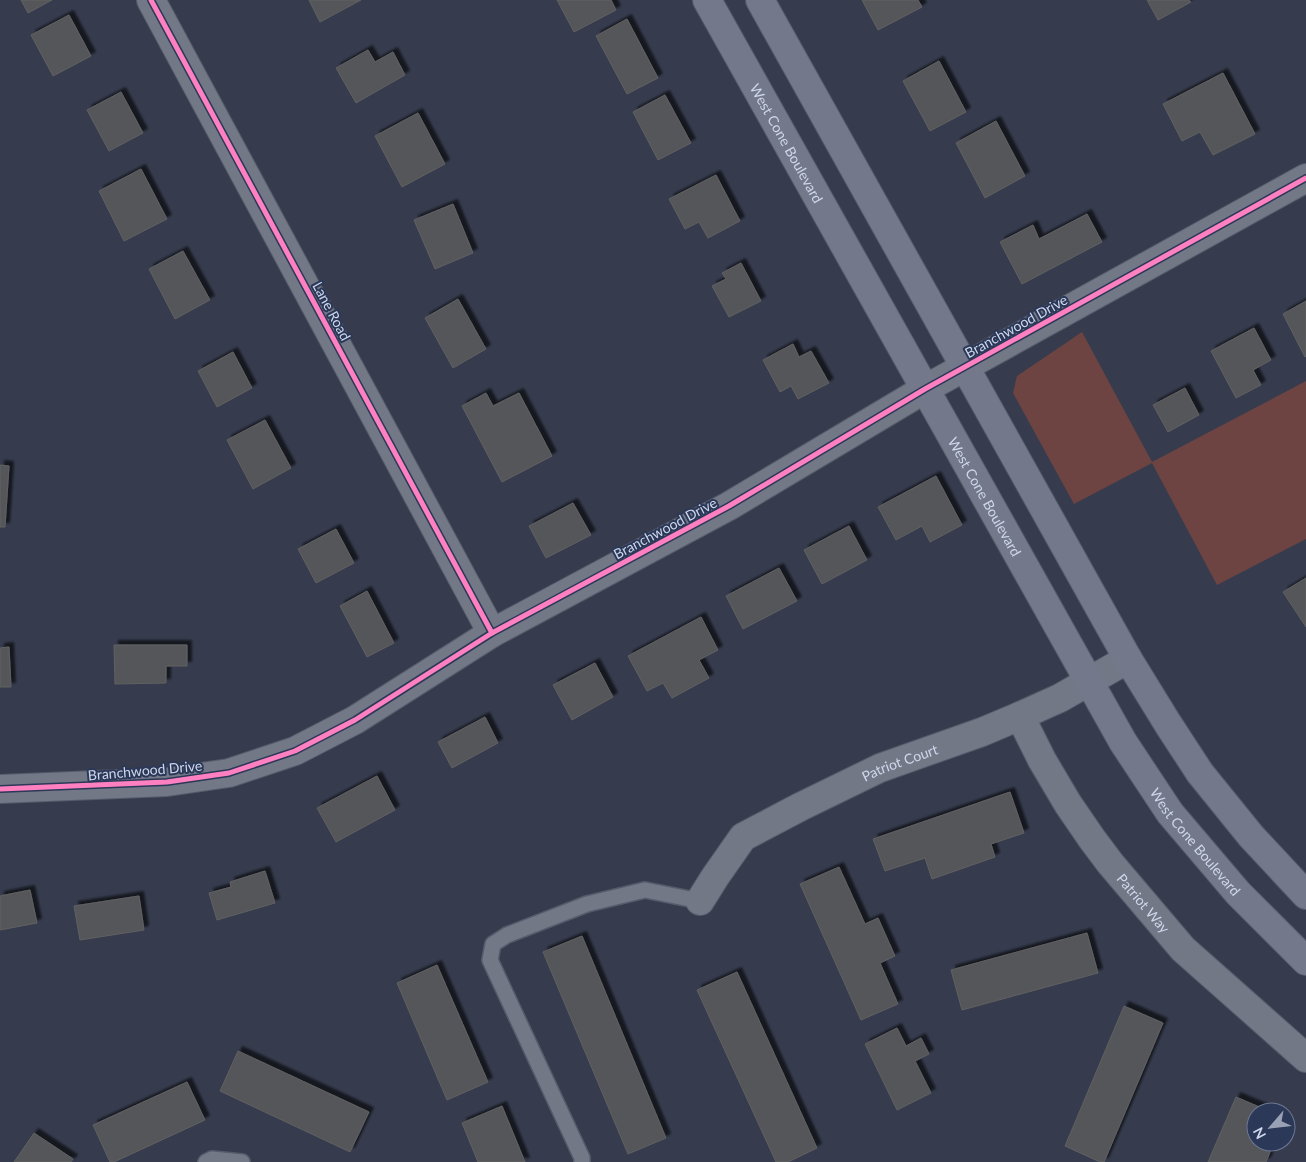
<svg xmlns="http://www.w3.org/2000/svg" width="1306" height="1162" font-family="Lato,sans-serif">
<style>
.green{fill:#6d4441}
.building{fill:#55575a;stroke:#616061;filter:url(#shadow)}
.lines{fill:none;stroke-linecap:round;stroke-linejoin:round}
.service-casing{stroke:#555b6a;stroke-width:18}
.minor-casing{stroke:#555b6a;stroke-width:30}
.primary-casing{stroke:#555b6a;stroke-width:30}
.service{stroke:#727886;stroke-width:15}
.minor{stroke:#727886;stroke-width:28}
.primary{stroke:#73798a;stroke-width:28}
.cycleway-casing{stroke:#2c3858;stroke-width:8}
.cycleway{stroke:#ff80c0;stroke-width:5}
.labels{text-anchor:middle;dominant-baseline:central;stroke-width:4;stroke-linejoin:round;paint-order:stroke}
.street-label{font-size:14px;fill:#ced7eb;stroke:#2c3858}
</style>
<defs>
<filter id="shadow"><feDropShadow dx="4.5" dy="-4.5" stdDeviation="1" flood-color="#0009"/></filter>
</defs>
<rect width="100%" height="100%" fill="#363c4e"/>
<polygon class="green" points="1082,332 1152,462 1306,381 1306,539 1217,585 1152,463 1074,504 1013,393 1017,376"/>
<g class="building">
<polygon points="21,0 52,0 28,13"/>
<polygon points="309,0 361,0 320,22"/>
<polygon points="557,0 611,0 616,10 574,32"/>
<polygon points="862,0 918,0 922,7 878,30"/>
<polygon points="1147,0 1189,0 1191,2 1158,20"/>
<polygon points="69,15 91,56 53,76 31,35"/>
<polygon points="627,19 658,78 627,94 596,36"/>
<polygon points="368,50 375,62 393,52 405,75 356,103 336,68"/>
<polygon points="939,61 966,112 930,131 903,81"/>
<polygon points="1223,73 1255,134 1213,155 1200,132 1182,141 1163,104"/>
<polygon points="121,92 143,133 109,151 87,110"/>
<polygon points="665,95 691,143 658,160 633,112"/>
<polygon points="418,113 445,164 402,187 375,136"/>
<polygon points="996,121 1025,176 985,198 956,143"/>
<polygon points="141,169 167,219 124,241 99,191"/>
<polygon points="716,175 740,221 708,238 699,222 685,229 669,199"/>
<polygon points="453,204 473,253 435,269 414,220"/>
<polygon points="1087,214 1102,242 1022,284 1000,242 1033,225 1039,239"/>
<polygon points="183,251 210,300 175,319 149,269"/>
<polygon points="741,263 761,301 729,317 712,286 726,279 722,273"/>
<polygon points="458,299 486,349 453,368 425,318"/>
<polygon points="1306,301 1306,356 1305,357 1283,314"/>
<polygon points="1254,328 1271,360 1253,370 1261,385 1236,398 1211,351"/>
<polygon points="793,344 799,357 811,351 829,383 798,399 791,386 780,392 763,360"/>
<polygon points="233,352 252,388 217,407 198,371"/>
<polygon points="1185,388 1199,415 1168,432 1153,405"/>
<polygon points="486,393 493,406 519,393 552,456 502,482 462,406"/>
<polygon points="265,420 291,468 253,489 227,440"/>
<polygon points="0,465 9,466 5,527 0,527"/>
<polygon points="936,476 962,525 930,542 922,526 896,540 878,507"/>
<polygon points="573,503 591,535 546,558 529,526"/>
<polygon points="849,526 867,560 822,584 804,550"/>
<polygon points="336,529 354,563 316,583 298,549"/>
<polygon points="779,568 797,601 743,629 726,596"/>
<polygon points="1306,578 1306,627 1283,592"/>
<polygon points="367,591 394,643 367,657 340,606"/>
<polygon points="701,617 718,650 699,660 709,678 672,698 663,683 647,691 628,656"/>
<polygon points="114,645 187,645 187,666 166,666 166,683 115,684"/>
<polygon points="9,647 11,687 0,687 0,648"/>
<polygon points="595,663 613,697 572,720 553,685"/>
<polygon points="485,717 498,743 452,768 438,742"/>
<polygon points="377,776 395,810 336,842 317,808"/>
<polygon points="1010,792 1024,833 991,844 995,857 932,879 925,858 885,871 873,839"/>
<polygon points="839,867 865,924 878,918 895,956 880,963 898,1004 861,1020 800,884"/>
<polygon points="265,871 275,903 217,920 209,893 231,887 230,882"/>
<polygon points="30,890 37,923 0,930 0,896"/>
<polygon points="139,896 144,930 80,940 74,906"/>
<polygon points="1087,933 1098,973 962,1010 951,970"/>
<polygon points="582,936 666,1138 628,1154 543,952"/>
<polygon points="437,965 488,1082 447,1100 397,983"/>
<polygon points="737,972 817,1148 788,1162 776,1162 697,990"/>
<polygon points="1124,1006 1163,1023 1104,1162 1100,1162 1065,1146"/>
<polygon points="897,1028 906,1046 921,1038 929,1054 915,1061 931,1093 897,1110 865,1044"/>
<polygon points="238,1051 369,1112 350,1152 220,1091"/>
<polygon points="187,1082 205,1120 114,1162 110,1162 93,1125"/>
<polygon points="1236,1097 1271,1112 1256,1112 1256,1142 1274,1142 1266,1162 1208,1162"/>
<polygon points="502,1106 525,1162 478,1162 462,1123"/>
<polygon points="34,1133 73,1159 71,1162 14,1162"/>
</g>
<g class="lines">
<g class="service-casing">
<g id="service">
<polyline points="206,1162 212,1159 242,1162"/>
<polyline points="582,1162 582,1158 490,960 493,944 507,935 587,904 645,890 700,901"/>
</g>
</g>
<g class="minor-casing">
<g id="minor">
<polyline points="151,0 492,633"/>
<path id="s1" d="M1020,716l22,44 26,44 24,35 18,24 73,86 123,109"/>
<polyline points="0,789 167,782 229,773 295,751 355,720 492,633 729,506 925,389 1306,178"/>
<path id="s2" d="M700,901l15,-24 28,-40 57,-30 80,-39 102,-36 38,-16 40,-18 68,-39"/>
</g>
</g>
<g class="primary-casing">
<g id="primary">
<path id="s3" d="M707,0l416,742 47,71 68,80 68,68"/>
<polyline points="760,0 1128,659 1168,724 1200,773 1251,836 1306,895"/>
</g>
</g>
<use href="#service" class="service"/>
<use href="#minor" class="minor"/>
<use href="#primary" class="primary"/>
<g class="cycleway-casing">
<g id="cycleway">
<polyline points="151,0 492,633"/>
<polyline points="0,789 167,782 229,773 295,751 355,720 492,633 729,506 925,389 1306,178"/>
</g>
</g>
<use href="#cycleway" class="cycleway"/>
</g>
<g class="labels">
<g class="street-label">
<text stroke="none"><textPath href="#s3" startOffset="164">West Cone Boulevard</textPath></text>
<text transform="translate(332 311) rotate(62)">Lane Road</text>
<text transform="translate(1016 326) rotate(-29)">Branchwood Drive</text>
<text stroke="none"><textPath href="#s3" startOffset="569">West Cone Boulevard</textPath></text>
<text transform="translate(665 528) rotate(-28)">Branchwood Drive</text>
<text stroke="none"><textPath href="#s2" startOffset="251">Patriot Court</textPath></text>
<text transform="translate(145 770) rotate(-5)">Branchwood Drive</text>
<text stroke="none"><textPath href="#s3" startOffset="974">West Cone Boulevard</textPath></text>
<text stroke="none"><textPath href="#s1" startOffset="225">Patriot Way</textPath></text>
</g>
</g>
<g transform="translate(1271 1127) rotate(242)"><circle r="24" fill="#2c3858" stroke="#6d7893"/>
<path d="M0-4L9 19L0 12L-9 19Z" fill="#99a1b4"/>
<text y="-8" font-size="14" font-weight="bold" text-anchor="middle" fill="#ced7eb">N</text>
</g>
</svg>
